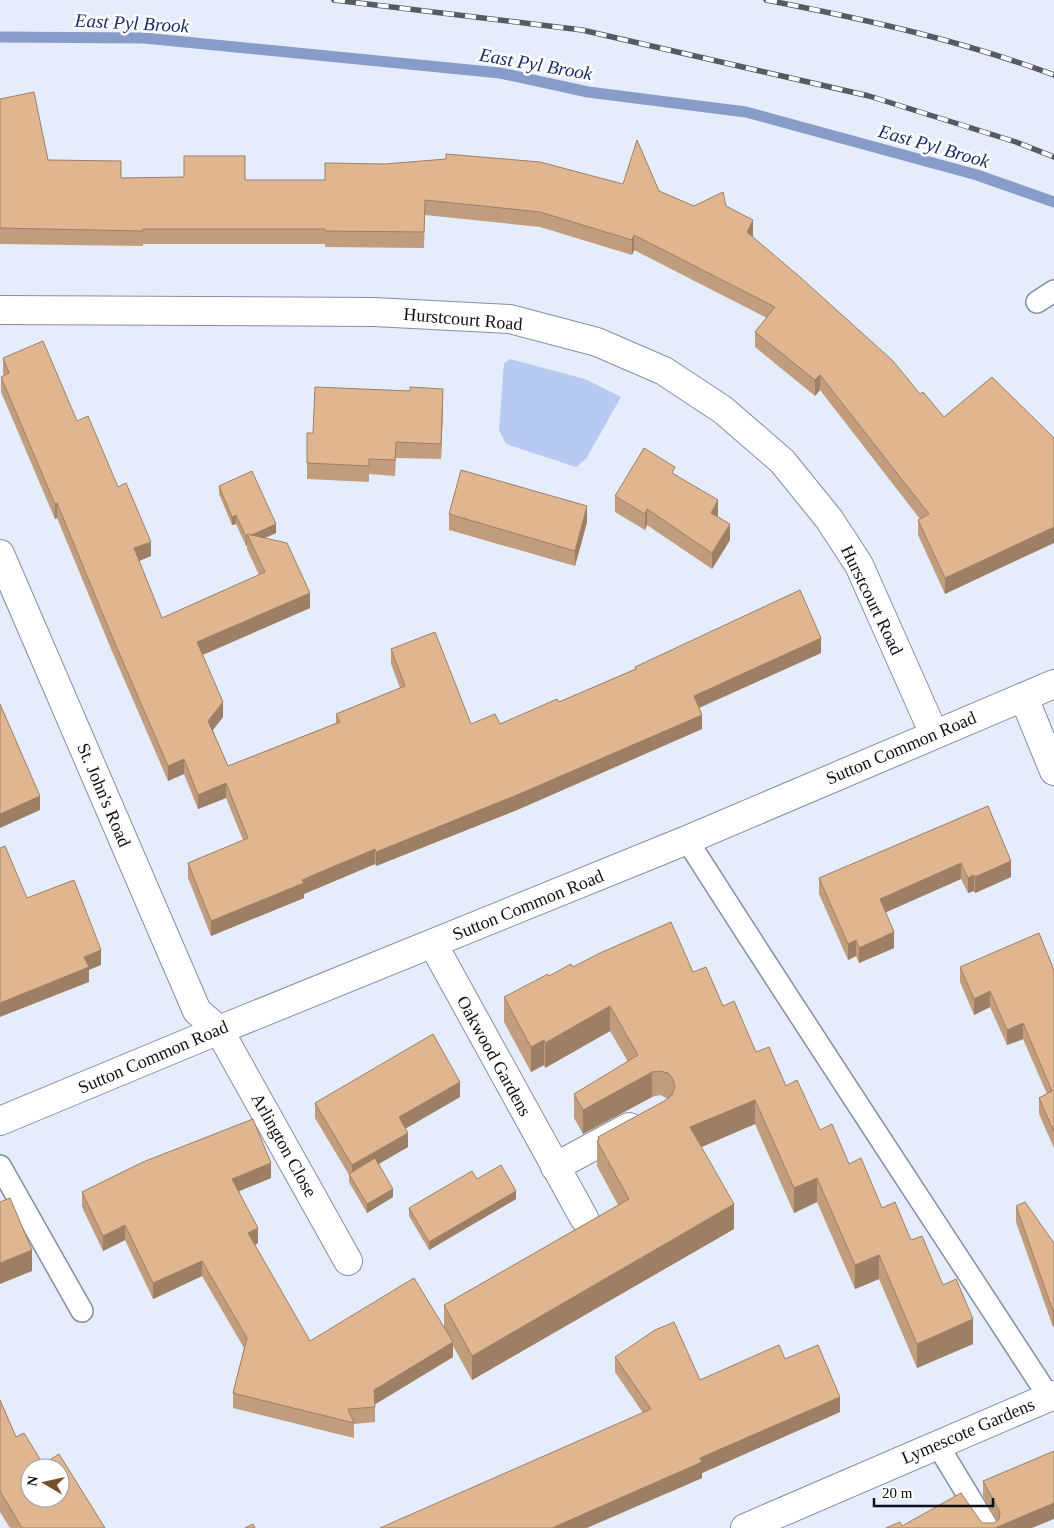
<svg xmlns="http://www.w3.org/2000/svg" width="1054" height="1528" font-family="Georgia,serif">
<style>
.green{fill:#b7cbf2}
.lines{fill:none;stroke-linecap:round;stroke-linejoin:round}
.stream{stroke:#879cc8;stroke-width:11}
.service-casing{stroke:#858ea1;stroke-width:24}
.minor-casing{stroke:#858ea1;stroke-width:30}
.secondary-casing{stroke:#858ea1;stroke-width:30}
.service{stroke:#fff;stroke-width:21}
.minor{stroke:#fff;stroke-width:28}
.secondary{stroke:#fff;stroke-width:28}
.rail-casing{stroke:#555a63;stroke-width:5.5}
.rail{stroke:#fff;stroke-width:4;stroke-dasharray:11;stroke-linecap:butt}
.wall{fill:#c19d7d}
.shaded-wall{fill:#9d7f66}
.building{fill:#e0b691;stroke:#9d7f66;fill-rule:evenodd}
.labels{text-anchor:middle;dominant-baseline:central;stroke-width:5;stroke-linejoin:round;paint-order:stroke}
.street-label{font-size:18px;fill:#0d1016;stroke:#fff}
.water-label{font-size:19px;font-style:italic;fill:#182f65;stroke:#fff}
</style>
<rect width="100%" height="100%" fill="#e5edfd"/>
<polygon class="green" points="510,359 585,379 621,397 586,459 576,467 506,444 499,430 504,363"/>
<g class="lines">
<polyline class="stream" points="0,37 144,38 500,73 588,92 746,112 977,175 1054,202"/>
<g class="service-casing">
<g id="service">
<polyline points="1037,302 1054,291"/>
<path d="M687,840c119,187 241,371 362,557"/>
<polyline points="0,1166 82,1311"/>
<polyline points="937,1444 988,1528"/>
</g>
</g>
<g class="minor-casing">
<g id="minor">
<polyline points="0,310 374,312 510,319 597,342 664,371 723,410 782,461 829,519 859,565 934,734"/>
<polyline points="0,554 197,1011 219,1030 348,1261"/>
<polyline points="1024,698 1054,771"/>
<polyline points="433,944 584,1218"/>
<polyline points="555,1167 629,1127"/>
<polyline points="745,1528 1054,1395"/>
</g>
</g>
<g class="secondary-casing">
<polyline id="secondary" points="0,1121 219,1030 687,840 1054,684"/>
</g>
<use href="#service" class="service"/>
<use href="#minor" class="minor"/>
<use href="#secondary" class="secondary"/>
<g class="rail-casing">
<g id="rail">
<polyline points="334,0 582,30 869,96 1016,142 1054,157"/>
<path d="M766,0c98,19 194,40 288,75"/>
</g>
</g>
<use href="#rail" class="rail"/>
</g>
<g class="wall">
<polygon points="0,99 48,160 121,178 245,180 623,184 659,191 694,206 726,206 752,236 944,417 992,377 945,594 918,535 918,520 920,519 820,390 815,396 755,347 755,332 767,318 634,250 632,255 540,227 425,215 424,248 325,247 325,244 143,244 143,246 0,244"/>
<polygon points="3,358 77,421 118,487 151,556 139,561 162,618 259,575 247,549 247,545 246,546 236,524 232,525 219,494 219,486 276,533 265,538 310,608 203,655 223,717 213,730 228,766 336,723 336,714 400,688 391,664 391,649 471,724 500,724 559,702 635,669 635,667 821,653 699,708 702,729 517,810 376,866 375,864 337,880 304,894 304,898 211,936 188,878 188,863 243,840 226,798 198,809 184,774 168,781 111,649 57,518 55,519 1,392 1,377 4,376 3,373"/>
<polygon points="443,405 441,459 396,458 395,476 369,474 369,482 307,479 307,433 313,433"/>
<polygon points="675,474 718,516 730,540 712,569 647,525 645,530 615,512 615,496"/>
<polygon points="449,514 587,522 575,566 449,530"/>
<polygon points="988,806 1011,877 975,893 974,891 968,893 961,879 885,912 894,948 859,963 856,956 848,960 819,894 819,878"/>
<polygon points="573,967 693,972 723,1006 756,1052 786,1086 820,1130 849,1164 882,1208 911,1240 943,1285 973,1344 917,1368 879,1279 855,1289 817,1202 794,1213 755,1124 701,1147 734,1229 472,1380 453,1346 453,1357 375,1404 375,1422 354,1424 354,1438 233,1408 233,1393 244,1348 202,1276 153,1299 125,1240 103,1251 82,1207 82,1192 271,1178 239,1191 258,1243 255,1245 310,1341 444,1327 444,1305 618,1205 597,1166 597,1141 598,1140 598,1137 668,1099 660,1095 652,1097 583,1134 574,1118 574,1094 628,1062 610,1031 545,1068 544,1065 531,1072 504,1022 504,997 549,976"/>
<polygon points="960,967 1054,970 1054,1148 1039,1114 1039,1098 1047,1094 1023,1039 1007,1045 990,1007 974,1015 960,982"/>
<polygon points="460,1097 405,1129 408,1147 379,1164 393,1197 367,1213 349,1182 349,1175 315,1118 315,1103"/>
<polygon points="477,1179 516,1199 429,1250 409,1216 409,1208"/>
<polygon points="1016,1206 1054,1243 1053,1327 1016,1222"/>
<polygon points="615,1357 700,1380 785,1359 840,1412 702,1473 702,1478 668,1493 643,1413 615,1372"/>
<polygon points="0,1400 16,1437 105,1528 10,1528 0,1512"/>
<polygon points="983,1481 1032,1528 902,1526 994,1523 997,1521 983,1496"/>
</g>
<g class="shaded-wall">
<polygon points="753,220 753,236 747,247 747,232"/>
<polygon points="634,235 634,250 632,255 632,240"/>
<polygon points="820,375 820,390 815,396 815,380"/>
<polygon points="443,389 443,405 441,459 441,444"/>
<polygon points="718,500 718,516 711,528 711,513"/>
<polygon points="57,503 57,518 55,519 55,504"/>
<polygon points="587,506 587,522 575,566 575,551"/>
<polygon points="647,509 647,525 645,530 645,514"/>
<polygon points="236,515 236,524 232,525 232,517"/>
<polygon points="276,524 276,533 252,543 249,536"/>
<polygon points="730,524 730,540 712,569 712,553"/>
<polygon points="1054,527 1054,543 945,594 945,578"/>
<polygon points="246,537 247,537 247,545 246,546"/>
<polygon points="151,542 151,556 134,563 134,548"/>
<polygon points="310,593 310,608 197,657 197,642"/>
<polygon points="821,638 821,653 694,710 694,696"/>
<polygon points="223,702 223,717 208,736 208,721"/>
<polygon points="702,715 702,729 517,810 376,866 376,852"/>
<polygon points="184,759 184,774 168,781 168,766"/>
<polygon points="226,783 226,798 198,809 198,795"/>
<polygon points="40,796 40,810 0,828 0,814"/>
<polygon points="375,849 375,864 304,894 304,898 211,936 211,921 302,880"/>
<polygon points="1011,861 1011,877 975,893 975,877"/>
<polygon points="961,863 961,879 880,915 880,899"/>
<polygon points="974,875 974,891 968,893 968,878"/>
<polygon points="894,932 894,948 859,963 859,948"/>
<polygon points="856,940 856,956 848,960 848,944"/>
<polygon points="101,950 101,965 89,970 89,982 0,1017 0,1003 84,957"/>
<polygon points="990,991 990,1007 974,1015 974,999"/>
<polygon points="610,1006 610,1031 545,1068 545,1043"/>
<polygon points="1023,1023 1023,1039 1007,1045 1007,1030"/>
<polygon points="544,1040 544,1065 531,1072 531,1047"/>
<polygon points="652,1072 652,1097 583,1134 583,1110"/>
<polygon points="460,1082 460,1097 399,1132 399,1117"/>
<polygon points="755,1100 755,1124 690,1152 690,1127"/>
<polygon points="408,1133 408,1147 352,1179 352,1165"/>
<polygon points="271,1163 271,1178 232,1194 232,1179"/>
<polygon points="817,1178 817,1202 794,1213 794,1188"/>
<polygon points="393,1189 393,1197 367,1213 367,1204"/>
<polygon points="516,1191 516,1199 429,1250 429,1242"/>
<polygon points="734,1204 734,1229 472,1380 472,1356"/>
<polygon points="125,1225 125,1240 103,1251 103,1236"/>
<polygon points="258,1228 258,1243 248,1248 248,1233"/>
<polygon points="32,1250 32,1271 0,1284 0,1263"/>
<polygon points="879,1255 879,1279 855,1289 855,1265"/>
<polygon points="202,1261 202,1276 153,1299 153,1283"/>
<polygon points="1054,1310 1054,1326 1053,1327 1053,1311"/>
<polygon points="973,1319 973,1344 917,1368 917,1344"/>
<polygon points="453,1342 453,1357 374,1405 374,1390"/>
<polygon points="840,1397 840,1412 702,1473 702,1478 587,1528 552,1528 700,1458"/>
<polygon points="1054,1503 1054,1519 1032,1528 995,1528"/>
</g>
<g class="building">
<polygon points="34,92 48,160 121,161 121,178 184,177 184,156 245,156 245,180 325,180 325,163 385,164 446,159 446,154 540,162 623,184 637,140 659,191 694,206 723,192 726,206 753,220 747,232 800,277 893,361 920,394 923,392 944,417 992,377 1054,438 1054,527 945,578 918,520 929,514 820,375 815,380 755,332 775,307 634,235 632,240 540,212 425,200 424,232 325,231 325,229 143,229 143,231 0,228 0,99"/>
<polygon points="43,341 77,421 88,416 118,487 126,483 151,542 134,548 162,618 265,572 247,534 287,543 310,593 197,642 223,702 208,721 228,766 340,722 336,714 405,686 391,649 435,632 471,724 495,714 500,724 557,699 559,702 636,669 635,667 800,590 821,638 694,696 702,715 517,795 376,852 375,849 337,865 302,880 304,883 211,921 188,863 248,838 226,783 198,795 184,759 168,766 111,634 57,503 55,504 1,377 9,373 3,358"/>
<polygon points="315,387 410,391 410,387 443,389 441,444 396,442 395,460 369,459 369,466 307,463 307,433 313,433"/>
<polygon points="644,448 675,467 672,473 718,500 711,513 730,524 712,553 647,509 645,514 615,496"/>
<polygon points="461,470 587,506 575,551 449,514"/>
<polygon points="252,471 276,524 252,535 247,534 247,537 246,537 236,515 232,517 219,486"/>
<polygon points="0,704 40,796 0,814"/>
<polygon points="988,806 1011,861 975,877 974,875 968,878 961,863 880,899 894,932 859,948 856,940 848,944 819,878"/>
<polygon points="5,846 27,898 74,880 101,950 84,957 89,967 0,1003 0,848"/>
<polygon points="671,922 693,972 706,967 723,1006 734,1001 756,1052 769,1047 786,1086 797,1080 820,1130 832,1124 849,1164 861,1158 882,1208 895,1202 911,1240 922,1236 943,1285 956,1279 973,1319 917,1344 879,1255 855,1265 817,1178 794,1188 755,1100 690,1127 734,1204 472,1356 444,1305 629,1199 597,1141 599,1140 598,1137 666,1100 672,1095 675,1087 673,1079 668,1073 660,1071 652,1072 583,1110 574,1094 638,1055 610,1006 545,1043 544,1040 531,1047 504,997 548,974 549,976 571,964 573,967 600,953"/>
<polygon points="1039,933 1054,970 1054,1132 1039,1098 1052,1091 1023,1023 1007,1030 990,991 974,999 960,967"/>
<polygon points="433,1034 460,1082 399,1117 408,1133 352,1165 315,1103"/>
<polygon points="253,1119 271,1163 232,1179 258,1228 248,1233 310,1341 414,1278 453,1342 374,1390 375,1407 348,1409 354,1423 233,1393 247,1338 202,1261 153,1283 125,1225 103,1236 82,1192 143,1162"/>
<polygon points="375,1158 393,1189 367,1204 349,1174"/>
<polygon points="501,1165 516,1191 429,1242 409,1208 472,1171 477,1179"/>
<polygon points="10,1198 32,1250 0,1263 0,1202"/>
<polygon points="1025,1202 1054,1243 1054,1310 1053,1311 1016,1206"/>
<polygon points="674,1322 700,1380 779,1345 785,1359 818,1345 840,1397 700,1458 702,1462 552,1528 380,1528 651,1409 615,1357 655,1330"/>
<path d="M0,1400l16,37 8,-4 19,31 16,-10 46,74h-83l-22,-37zM30,1468h30v30h-30z"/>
<polygon points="1054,1451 1054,1503 995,1528 886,1528 900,1522 902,1526 961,1493 982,1523 994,1523 999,1519 1000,1512 983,1481"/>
<polygon points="253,1524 255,1528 245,1528"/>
</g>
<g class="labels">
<g class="street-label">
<text transform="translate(463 319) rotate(5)">Hurstcourt Road</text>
<text transform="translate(872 600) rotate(64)">Hurstcourt Road</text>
<text transform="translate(901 748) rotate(-23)">Sutton Common Road</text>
<text transform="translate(104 795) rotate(67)">St. John's Road</text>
<text transform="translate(528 905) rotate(-22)">Sutton Common Road</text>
<text transform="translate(494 1056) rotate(61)">Oakwood Gardens</text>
<text transform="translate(153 1057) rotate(-23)">Sutton Common Road</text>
<text transform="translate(284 1145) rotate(61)">Arlington Close</text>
<text transform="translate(968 1431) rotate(-23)">Lymescote Gardens</text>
</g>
<g class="water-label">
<text transform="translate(132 23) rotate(3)">East Pyl Brook</text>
<text transform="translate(536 64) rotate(10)">East Pyl Brook</text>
<text transform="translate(934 146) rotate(16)">East Pyl Brook</text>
</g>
</g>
<g transform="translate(45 1483) rotate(279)"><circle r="24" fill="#ffffff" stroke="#9e9fa2"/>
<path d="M0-4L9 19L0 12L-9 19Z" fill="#754f2b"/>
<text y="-8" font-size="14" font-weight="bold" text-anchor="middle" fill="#0d1016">N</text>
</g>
<path d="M874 1498v8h119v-8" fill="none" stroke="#0d1016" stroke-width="2.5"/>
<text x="882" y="1498" font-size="15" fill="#0d1016" stroke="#ffffff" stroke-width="4" paint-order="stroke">20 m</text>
</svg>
